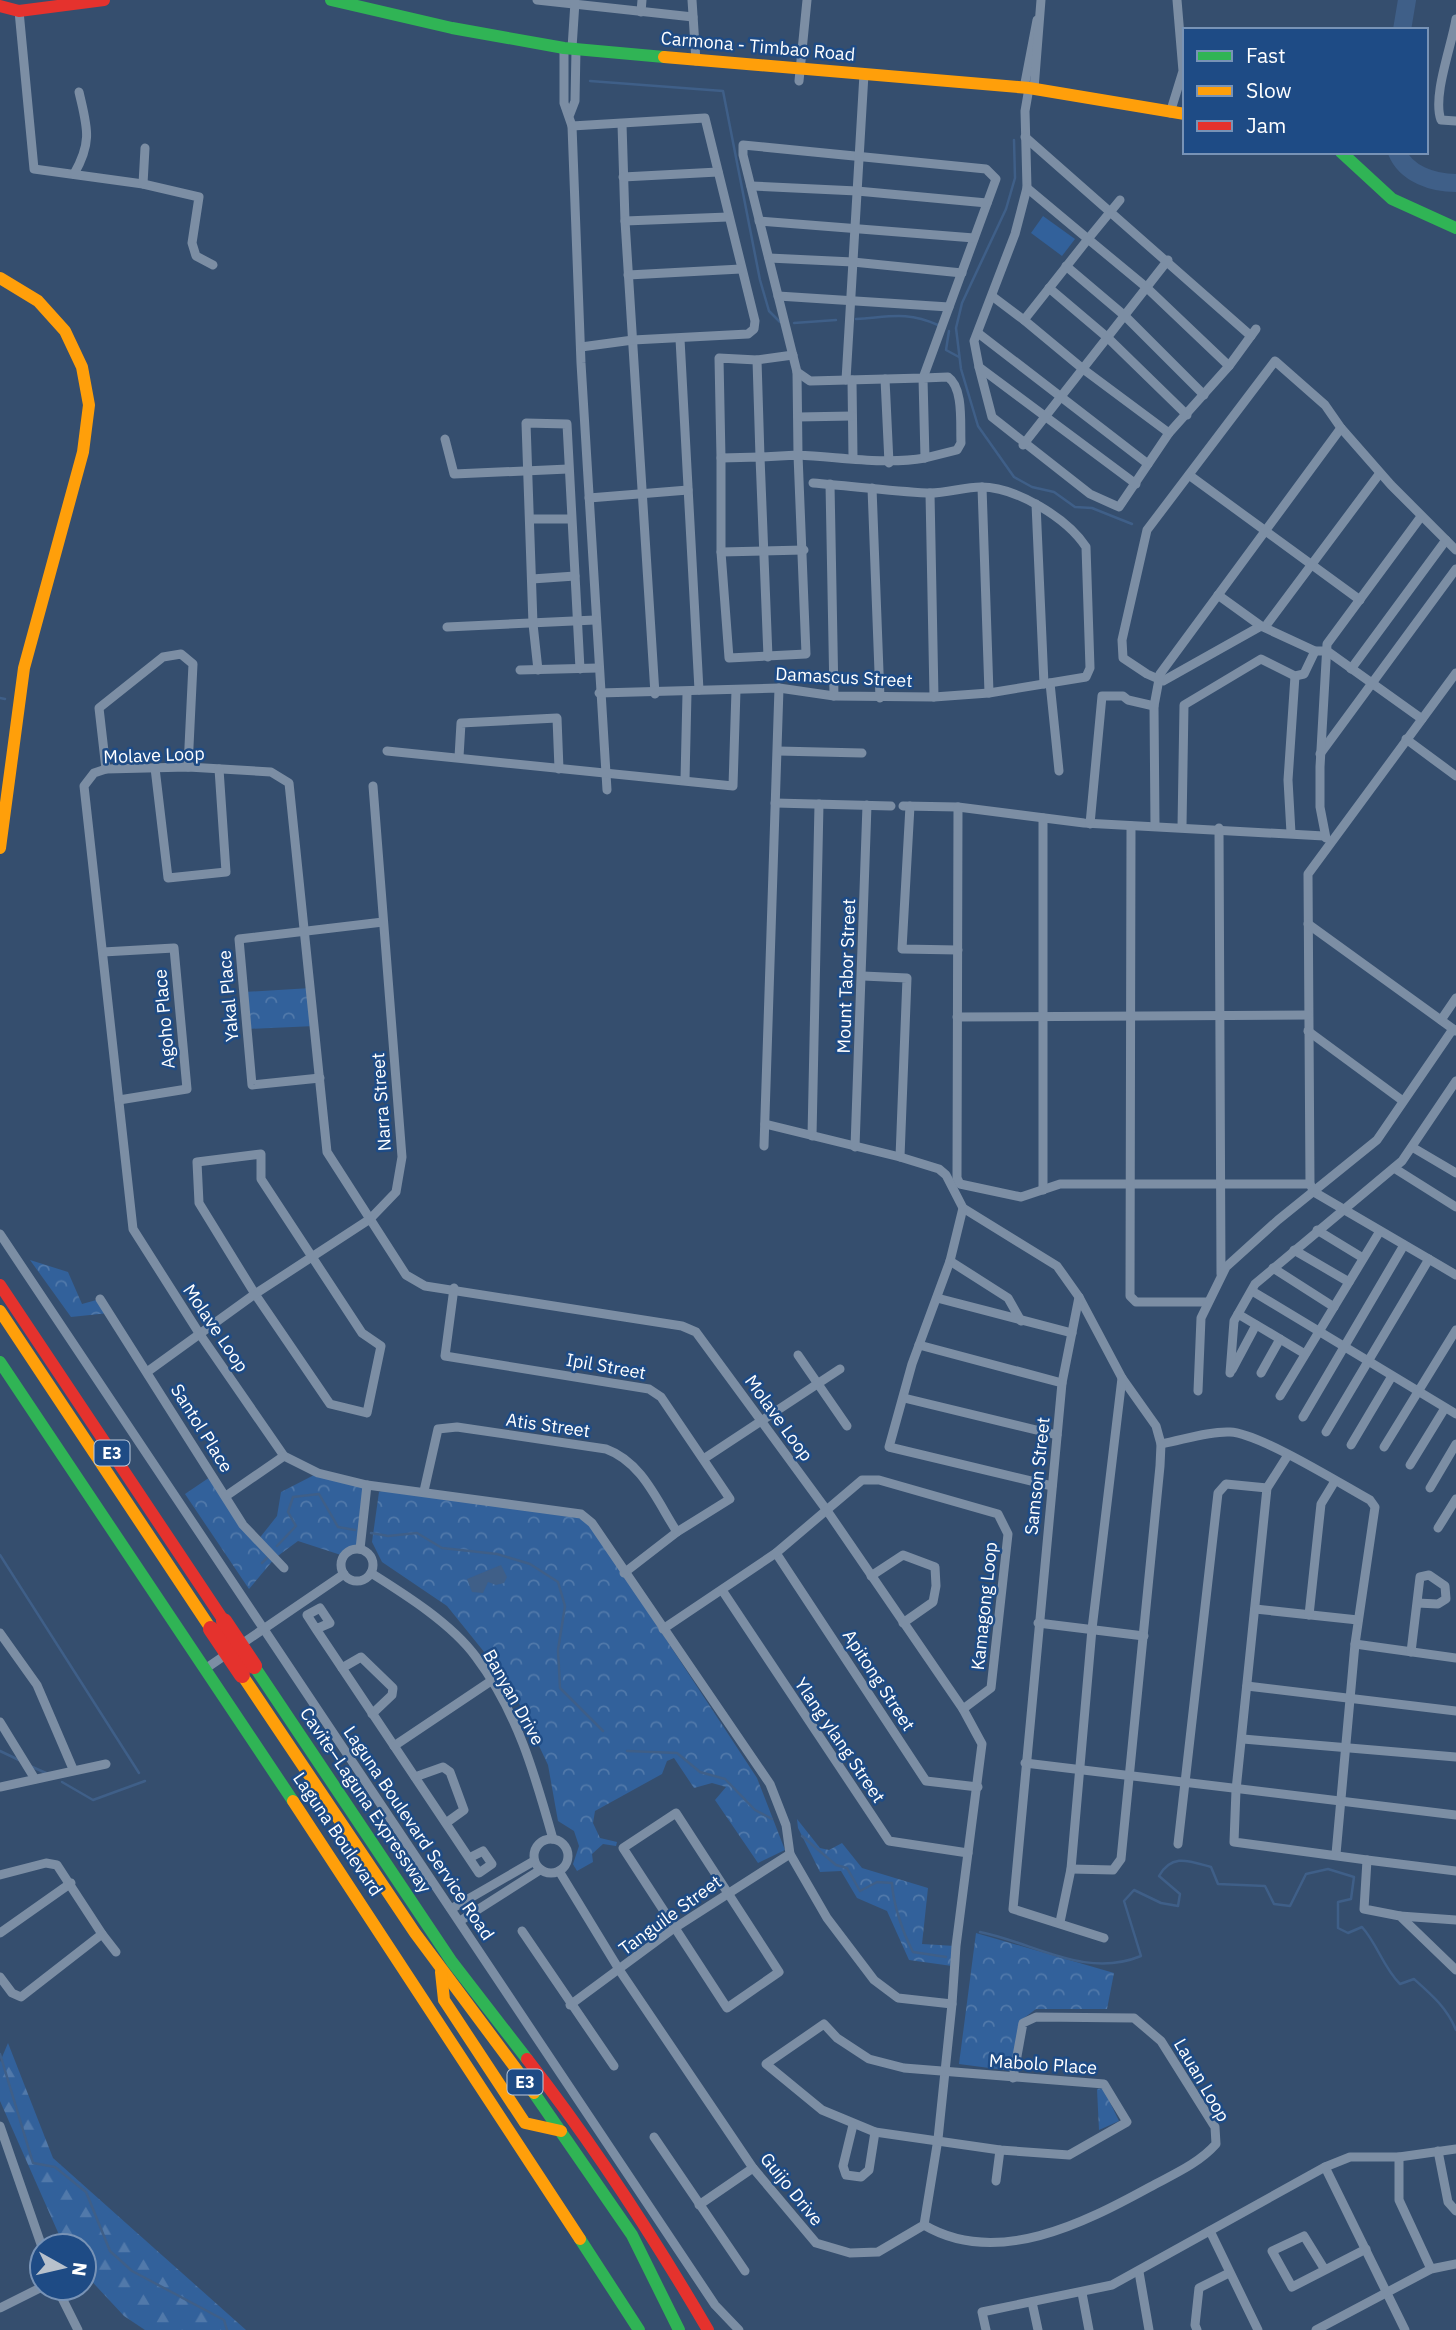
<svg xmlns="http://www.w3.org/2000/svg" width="1456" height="2330" font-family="'IBM Plex Sans',sans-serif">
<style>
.forest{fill:url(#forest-firs)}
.park{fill:url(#park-crowns)}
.pitch{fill:#32619b}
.water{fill:#3f5f88}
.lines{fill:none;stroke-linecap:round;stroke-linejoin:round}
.stream{stroke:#3f5f88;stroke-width:2.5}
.river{stroke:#3f5f88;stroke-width:18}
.street{stroke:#7c8ea4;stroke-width:9}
.fast{stroke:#30b455;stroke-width:12}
.slow{stroke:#ff9f0a;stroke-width:12}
.jam{stroke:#e5322d;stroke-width:12}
.jam-bridge{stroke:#e5322d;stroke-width:16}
.labels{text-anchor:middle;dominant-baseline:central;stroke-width:5;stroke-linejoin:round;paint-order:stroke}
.shield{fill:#1e4b85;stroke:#bcc9da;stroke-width:2}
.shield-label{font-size:16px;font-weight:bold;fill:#fff}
.street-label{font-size:18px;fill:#fff;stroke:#1e4b85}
</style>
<defs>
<pattern id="forest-firs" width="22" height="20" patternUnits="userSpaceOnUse" patternTransform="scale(1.75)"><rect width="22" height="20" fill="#32619b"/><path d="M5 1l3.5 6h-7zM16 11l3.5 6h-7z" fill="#5179aa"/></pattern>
<pattern id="park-crowns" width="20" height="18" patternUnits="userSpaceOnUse" patternTransform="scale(1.75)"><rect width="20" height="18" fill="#32619b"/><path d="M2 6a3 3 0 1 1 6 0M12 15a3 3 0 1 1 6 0" fill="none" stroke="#5179aa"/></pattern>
</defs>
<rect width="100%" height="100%" fill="#354e6e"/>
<polygon class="forest" points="8,2043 53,2158 246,2330 145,2330 124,2316 84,2273 84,2246 64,2246 0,2101 0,2062"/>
<g class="park">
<polygon points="311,988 315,1026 247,1029 244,992"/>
<polygon points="30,1260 68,1272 82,1304 100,1299 109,1313 71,1317"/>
<polygon points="318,1473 367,1485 357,1549 344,1556 298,1541 275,1558 249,1589 185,1494 213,1475 258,1540 277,1516 281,1492"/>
<polygon points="387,1489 579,1516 591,1525 757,1778 785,1850 758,1863 715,1800 726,1787 712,1783 694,1788 674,1758 667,1761 662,1774 595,1811 593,1823 600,1838 617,1842 616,1846 603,1844 592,1854 593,1862 577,1871 573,1864 579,1846 574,1831 558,1821 548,1765 510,1684 447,1606 382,1562 372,1542 379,1492"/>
<polygon points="797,1819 820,1848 829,1850 842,1843 862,1868 928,1888 922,1944 955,1946 952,1966 909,1960 887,1911 857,1898 841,1871 820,1872 798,1828"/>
<polygon points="976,1933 1114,1973 1107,2009 1036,2009 1020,2021 1012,2071 959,2064"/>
<polygon points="1103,2088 1119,2121 1099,2130 1097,2089"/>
</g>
<polygon class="pitch" points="1043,216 1075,239 1062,256 1031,233"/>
<polygon class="water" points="501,1565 507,1577 504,1583 496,1585 488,1582 483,1593 472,1592 467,1579"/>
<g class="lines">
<g class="stream">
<polyline points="590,81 723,91 760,280 769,311 780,322"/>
<polyline points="1014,140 1015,178 1006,209 962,303 956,328 961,369 978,426 1014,477 1032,487 1054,492 1075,507 1092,508 1132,524"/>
<path d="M856,319c34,-2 50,-8 82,6"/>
<polyline points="794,323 836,320"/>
<polyline points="949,331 946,350 959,357"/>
<polyline points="0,698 5,699"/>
<polyline points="371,1533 388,1536 417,1533 442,1548 497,1554 530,1564 558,1582 565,1606 558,1650 560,1688 603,1731"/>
<polyline points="277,1546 296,1526 288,1512 293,1497 319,1494 338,1527 355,1530"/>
<polyline points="0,1555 139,1773"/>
<polyline points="262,1563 267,1558"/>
<polyline points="0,1751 19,1760"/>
<polyline points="627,1751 677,1753 700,1772 725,1779 755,1810 772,1819"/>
<polyline points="30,1766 46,1773"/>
<polyline points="62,1782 93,1800 145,1781"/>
<path d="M802,1836l34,29 11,3 13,23 17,-9 15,1c1,21 11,50 21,69l33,5"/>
<path d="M980,1932c55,11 105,47 161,24l-17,-55 10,-11 27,13 17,3 2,-12 -21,-18c13,-23 30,-15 52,-9l7,17 47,2 9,18 16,2 16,-32 22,-5 26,8 -3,22 -13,3v26l10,5 14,-6c16,18 21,40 38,57l14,-5c18,16 33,29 42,51"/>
<polyline points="0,2054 33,2163 55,2167 86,2192 110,2251 132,2271 224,2320 227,2330"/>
</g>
<g class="river">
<polyline points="1402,30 1407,0"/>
<path d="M1397,152c9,22 36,31 59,31"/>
</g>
<g class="street">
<polyline points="537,0 693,17"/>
<polyline points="692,0 696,61"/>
<polyline points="19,11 34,169 143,184 199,197 192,243 196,256 213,265"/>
<polyline points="641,12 642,0"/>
<path d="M1456,19c-4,26 -24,77 -15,101l15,1"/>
<polyline points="564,48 564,103 572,126 581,363 607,790"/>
<polyline points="572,48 575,2"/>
<polyline points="799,81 807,0"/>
<polyline points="1024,88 1037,20"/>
<polyline points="1029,88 1025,111 1027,188 1015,234 974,341 979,367 992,417 1090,494 1119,507 1169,433 1229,366 1256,329"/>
<polyline points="1034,89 1041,0"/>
<polyline points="1170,113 1183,71 1177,0"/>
<polyline points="570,114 575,101 576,49"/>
<polyline points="622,124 625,221 655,694"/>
<polyline points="572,126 705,118 755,321 754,329 748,334 633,340 581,347"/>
<polyline points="1025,137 1251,336"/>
<polygon points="743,145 986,169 996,179 923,378 810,381 797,372 743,155"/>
<path d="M74,174c19,-33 13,-47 5,-82"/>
<polyline points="623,177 718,172"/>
<polyline points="143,184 145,148"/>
<polyline points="751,186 857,191 987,203"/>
<polyline points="1120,200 1088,239 1146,287 1229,366"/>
<polyline points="625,221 728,217"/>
<polyline points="759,221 974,238"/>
<polyline points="769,258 853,262 962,273"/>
<polyline points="1066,266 1125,316 1204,395"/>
<polyline points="628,275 741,269"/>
<polyline points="1049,288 1108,338 1187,415"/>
<polyline points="778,296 949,307"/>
<polyline points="992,296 1024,320 1088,239 1027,188"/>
<polyline points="1024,320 1083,369 1169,433"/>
<polyline points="978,333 1148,464"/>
<polyline points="680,339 699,690"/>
<polyline points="757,360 719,358 721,458 760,457 768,657"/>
<polyline points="979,367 1136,484"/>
<path d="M797,372l1,83c43,2 86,10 127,3"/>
<path d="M948,377c16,11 12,48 13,66l-4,7 -32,8 -2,-80z"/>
<polyline points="885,379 889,463"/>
<polyline points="846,380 864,74"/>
<polyline points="852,380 853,457"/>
<polyline points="798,417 852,416"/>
<polyline points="445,439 454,474 568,469"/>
<polyline points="1023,445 1168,260"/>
<polyline points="721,458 721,552 729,658 806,654 798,455 760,457 757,360 793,355"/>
<polyline points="1189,475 1360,600"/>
<polyline points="830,484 834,696"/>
<polyline points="982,487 989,693"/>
<polyline points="872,488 880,698"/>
<polyline points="930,493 934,697"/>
<polyline points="589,498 688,490"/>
<polyline points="1036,504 1044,684"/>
<polyline points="530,519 571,519"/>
<polyline points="721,552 804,550"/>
<polyline points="532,579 575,576"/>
<polyline points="1218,595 1261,626"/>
<polyline points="447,627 595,620"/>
<polyline points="1265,627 1380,473"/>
<polyline points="1351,669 1446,540"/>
<polyline points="520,670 598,668"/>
<polyline points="538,670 533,624 526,423 567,424 580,669"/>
<polyline points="1456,673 1308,874 1310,1184 1314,1192 1456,1275"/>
<polyline points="1050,683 1059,771"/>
<path d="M599,693l180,-5 55,8 100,1 55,-4 97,-16 4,-9 -4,-121c-19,-29 -70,-60 -105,-60 -18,0 -36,7 -54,6 -38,-2 -76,-7 -114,-10"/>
<polyline points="1422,719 1327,651 1315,651 1261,626 1163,681 1147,674 1123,658 1122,640 1147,530 1275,361 1325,405 1341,428 1391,485 1456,550"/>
<polyline points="1406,739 1456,776"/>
<polyline points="387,751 733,786 736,690"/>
<polyline points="778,751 862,753"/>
<polyline points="1320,754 1456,569"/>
<polyline points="459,757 461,723 557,718 559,769"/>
<polygon points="188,767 271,772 289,783 327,1152 406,1275 425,1286 682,1326 696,1332 828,1512 963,1709 982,1744 956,1946 952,2004 898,1998 874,1980 827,1918 790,1854 786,1825 770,1784 592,1523 581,1514 367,1485 318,1473 284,1456 199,1333 133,1229 84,786 94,773 106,769"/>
<polyline points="155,768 168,878 226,872 219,769"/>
<polyline points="106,769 99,708 163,657 181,654 193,664 188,767"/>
<polyline points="685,780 687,693"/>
<polyline points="775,803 891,806"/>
<polyline points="903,806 958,807 1084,823 1324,836"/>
<polyline points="910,806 902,949 958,950"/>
<polyline points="958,807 957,1178 960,1184 1021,1197 1060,1184 1310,1184"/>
<polyline points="1043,818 1043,1190"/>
<polyline points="1090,824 1102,696 1123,696 1128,700 1154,706"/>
<polyline points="1131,826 1130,1296 1136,1302 1207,1302"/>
<polyline points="1155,826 1154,706 1160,674 1341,428"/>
<polyline points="1182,827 1184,705 1261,659 1295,676 1304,674 1315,651"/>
<polyline points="1219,828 1221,1274"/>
<polyline points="1291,833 1288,780 1295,676"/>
<polyline points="1326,838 1320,807 1320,767 1327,644 1420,518"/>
<polyline points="1308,924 1456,1031"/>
<polyline points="103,952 174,948 187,1089 119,1100"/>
<polyline points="863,976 907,978 900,1157"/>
<polyline points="957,1017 1308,1015"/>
<polyline points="1441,1020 1456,998"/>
<polyline points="1308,1031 1403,1101"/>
<polyline points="320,1078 252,1085 239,939 383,922"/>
<polyline points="765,1124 900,1157 939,1169 946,1175 963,1208 1057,1266 1079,1297 1122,1378 1156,1426 1161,1444 1160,1466 1121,1859 1113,1870 1071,1869"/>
<polyline points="812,1136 819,804"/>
<polyline points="764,1146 779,688"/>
<polyline points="855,1147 867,805"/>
<polyline points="1412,1147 1456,1173"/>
<polygon points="261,1154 261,1179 362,1333 381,1346 367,1413 330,1404 255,1294 199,1203 197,1162"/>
<polyline points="1394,1168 1456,1207"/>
<polyline points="963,1208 950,1261 912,1364 889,1447 1052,1486"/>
<polyline points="1317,1230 1363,1258"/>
<polyline points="0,1234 715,2305 739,2330"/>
<polyline points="1294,1250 1349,1282"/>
<polyline points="950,1261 1008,1298 1021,1321"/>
<polyline points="1273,1268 1334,1307"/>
<polyline points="454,1288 445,1356 649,1389 661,1397 730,1499 677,1532 624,1573"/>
<polyline points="1252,1291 1456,1414"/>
<polyline points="1079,1297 1062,1383 1013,1909 1104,1938"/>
<polyline points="937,1298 1072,1333"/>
<polyline points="100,1299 243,1525 284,1568"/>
<polyline points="1238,1314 1305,1354"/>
<polyline points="919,1345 1062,1383"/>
<polyline points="798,1355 847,1426"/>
<polyline points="1232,1370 1256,1325"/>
<polyline points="147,1372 255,1294 370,1219 396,1192 402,1157 373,786"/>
<polyline points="1230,1373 1234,1321 1255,1284 1402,1161 1456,1081"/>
<polyline points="1261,1373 1280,1339"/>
<polyline points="1198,1391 1201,1318 1226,1267 1278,1220 1377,1140 1453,1029"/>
<polyline points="1280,1396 1380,1231"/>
<polyline points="904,1398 1057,1435"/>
<polyline points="1303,1417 1404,1245"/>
<polyline points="1326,1432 1429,1259"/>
<path d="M1161,1444c22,-4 48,-13 69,-12 29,1 111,52 140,68l5,7 -20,137 -19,210"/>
<polyline points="1351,1445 1392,1376"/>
<polyline points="1384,1447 1456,1330"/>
<polyline points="1288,1455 1267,1488 1236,1790 1234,1842 1367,1860 1364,1909 1400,1916 1456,1970"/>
<polyline points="705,1458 840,1369"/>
<polyline points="1410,1465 1445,1408"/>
<polyline points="1430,1488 1456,1444"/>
<path d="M424,1491l14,-62 19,-2 149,22c36,13 51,52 71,83"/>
<polyline points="226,1496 284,1456"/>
<polyline points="1438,1528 1456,1499"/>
<circle cx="357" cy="1565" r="16"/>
<polyline points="360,1549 367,1485"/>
<polyline points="776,1553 926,1781 978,1787"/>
<path d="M371,1573c35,22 81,51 105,84 41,54 59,118 77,182"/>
<polyline points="871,1576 903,1555 935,1567 936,1586 933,1602 903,1623"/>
<polyline points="722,1590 889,1841 968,1853"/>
<polyline points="1255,1609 1358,1620"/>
<polyline points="1309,1615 1321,1504 1335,1481"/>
<polyline points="1038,1623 1144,1636"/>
<polyline points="316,1629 330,1623 320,1608 307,1615 316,1629 479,1873 492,1864 483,1851 469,1858"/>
<polyline points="663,1629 776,1553 862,1480 879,1480 998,1514 1008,1534 991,1688 963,1709"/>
<polyline points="0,1633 37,1685 73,1769"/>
<polyline points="1355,1644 1456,1658"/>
<polyline points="1411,1652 1420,1577 1429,1575 1445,1586 1446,1599 1438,1604 1417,1603"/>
<polyline points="342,1668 361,1657 393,1688 392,1695 372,1714"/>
<polyline points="205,1669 344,1574"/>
<polyline points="1247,1686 1456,1711"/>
<polyline points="0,1722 35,1779"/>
<polyline points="1243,1739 1456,1757"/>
<polyline points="394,1746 491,1681"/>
<polyline points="1025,1763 1456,1815"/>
<polyline points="415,1777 443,1767 450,1772 464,1810 446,1823"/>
<polyline points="0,1787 106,1764"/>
<polygon points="676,1813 779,1972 727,2008 623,1848"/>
<circle cx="551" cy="1856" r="17"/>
<polyline points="1178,1844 1218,1493 1226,1484 1267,1488"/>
<polyline points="1367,1860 1456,1871"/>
<polyline points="559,1871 620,1971 753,2168 816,2243 850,2253 878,2252 924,2225 938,2139 952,2004"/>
<polyline points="0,1875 46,1863 57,1865 102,1934 21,1997 12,1993 0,1977"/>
<polyline points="451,1909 534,1861"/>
<polyline points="1400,1916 1456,1920"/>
<polyline points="460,1921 540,1870"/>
<polyline points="1060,1922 1071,1869 1092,1629 1122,1378"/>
<polyline points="522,1931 614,2066"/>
<polyline points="0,1933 71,1883"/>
<polyline points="102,1934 116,1952"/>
<polyline points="570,2005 673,1929 790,1854"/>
<polygon points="824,2024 837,2038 869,2059 904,2068 1104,2084 1127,2122 1069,2155 1000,2150 875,2132 822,2110 766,2064"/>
<polyline points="853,2125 843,2166 846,2175 861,2177 869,2170 875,2132"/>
<polyline points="0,2126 42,2247"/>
<polyline points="654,2137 745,2271"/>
<polyline points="1438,2151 1448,2202 1456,2211"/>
<polyline points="1399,2157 1399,2200 1431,2269"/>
<polyline points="1325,2167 1405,2330"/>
<polyline points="996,2181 1000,2150"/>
<polyline points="699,2205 753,2168"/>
<path d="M924,2225c73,43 160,-2 226,-38 24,-13 48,-23 66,-43l-1,-17 -54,-86 -27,-23 -98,-1 -13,6 -10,55"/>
<polyline points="1210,2231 1258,2330"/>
<polyline points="1325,2270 1304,2236 1272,2251 1292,2287 1366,2249"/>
<polyline points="1139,2272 1149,2330"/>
<polyline points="57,2288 78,2330"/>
<polyline points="1082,2293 1089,2330"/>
<polyline points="1032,2302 1038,2330"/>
<polyline points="0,2308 42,2287"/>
<polyline points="986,2330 982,2312 1112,2285 1325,2167 1350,2157 1399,2157 1456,2149"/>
<polyline points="1197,2330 1195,2325 1199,2288 1229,2273"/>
<polyline points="1316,2330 1431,2269 1456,2264"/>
</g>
<g class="fast">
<polyline points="331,0 452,28 564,48 664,57"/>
<polyline points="1341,152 1392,199 1456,228"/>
<polyline points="0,1362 293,1801"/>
<polyline points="254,1666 452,1962 527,2059"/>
<polyline points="534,2093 632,2235 679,2330"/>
<polyline points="580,2239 639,2330"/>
</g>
<g class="slow">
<polyline points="664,57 1029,88 1185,114"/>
<polyline points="0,278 38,301 65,331 82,367 89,405 83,452 24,668 0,848"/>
<polyline points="0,1311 211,1629"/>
<polyline points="242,1675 415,1933 534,2093"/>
<polyline points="293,1801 580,2239"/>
<polyline points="441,1972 444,2000 525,2123 561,2131"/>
</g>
<g class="jam">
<polyline points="0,6 19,11 104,0"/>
<polyline points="0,1285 224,1621"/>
<path d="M527,2059c67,86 126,177 181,271"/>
</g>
<g class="jam-bridge">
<polyline points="224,1621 254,1666"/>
<polyline points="211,1629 242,1675"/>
</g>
</g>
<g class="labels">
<g class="shield">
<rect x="94.5" y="1440.5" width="35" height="25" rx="5"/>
<rect x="507.5" y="2069.5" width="35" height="25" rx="5"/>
</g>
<g class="shield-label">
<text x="112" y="1453">E3</text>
<text x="525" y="2082">E3</text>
</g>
<g class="street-label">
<text transform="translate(758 46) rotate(5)">Carmona - Timbao Road</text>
<text transform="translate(844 677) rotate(3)">Damascus Street</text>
<text transform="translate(154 755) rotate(-2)">Molave Loop</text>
<text transform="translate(846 976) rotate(-88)">Mount Tabor Street</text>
<text transform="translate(228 996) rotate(-95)">Yakal Place</text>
<text transform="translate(164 1019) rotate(-95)">Agoho Place</text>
<text transform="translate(381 1102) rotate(-94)">Narra Street</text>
<text transform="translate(216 1328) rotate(56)">Molave Loop</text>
<text transform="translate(606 1366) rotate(10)">Ipil Street</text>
<text transform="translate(779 1418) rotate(54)">Molave Loop</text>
<text transform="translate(548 1425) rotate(8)">Atis Street</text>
<text transform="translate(202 1428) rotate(58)">Santol Place</text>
<text transform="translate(1037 1476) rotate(-84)">Samson Street</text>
<text transform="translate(984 1606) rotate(-84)">Kamagong Loop</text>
<text transform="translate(879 1680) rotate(57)">Apitong Street</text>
<text transform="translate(514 1697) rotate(61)">Banyan Drive</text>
<text transform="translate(840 1740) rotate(56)">Ylang ylang Street</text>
<text transform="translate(366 1800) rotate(56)">Cavite–Laguna Expressway</text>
<text transform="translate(419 1833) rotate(56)">Laguna Boulevard Service Road</text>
<text transform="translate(338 1834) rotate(56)">Laguna Boulevard</text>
<text transform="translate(670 1915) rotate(-36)">Tanguile Street</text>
<text transform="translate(1043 2064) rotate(4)">Mabolo Place</text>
<text transform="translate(1202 2080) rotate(60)">Lauan Loop</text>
<text transform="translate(792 2189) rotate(51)">Guijo Drive</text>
</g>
</g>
<rect x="1183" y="28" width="245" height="126" fill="#1e4b85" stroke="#7893b6" stroke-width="2"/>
<rect x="1197" y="51" width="35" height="10" fill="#30b455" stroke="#7893b6" stroke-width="2"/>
<text x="1246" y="63" font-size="21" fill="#ffffff">Fast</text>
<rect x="1197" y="86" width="35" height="10" fill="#ff9f0a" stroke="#7893b6" stroke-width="2"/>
<text x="1246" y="98" font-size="21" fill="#ffffff">Slow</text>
<rect x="1197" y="121" width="35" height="10" fill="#e5322d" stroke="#7893b6" stroke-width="2"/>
<text x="1246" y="133" font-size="21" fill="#ffffff">Jam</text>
<g transform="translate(63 2267) rotate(98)"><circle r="33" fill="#1e4b85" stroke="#7893b6" stroke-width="2"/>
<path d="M0-5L12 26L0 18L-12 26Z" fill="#b8c1cc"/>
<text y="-10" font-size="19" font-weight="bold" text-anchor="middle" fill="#ffffff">N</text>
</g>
</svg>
